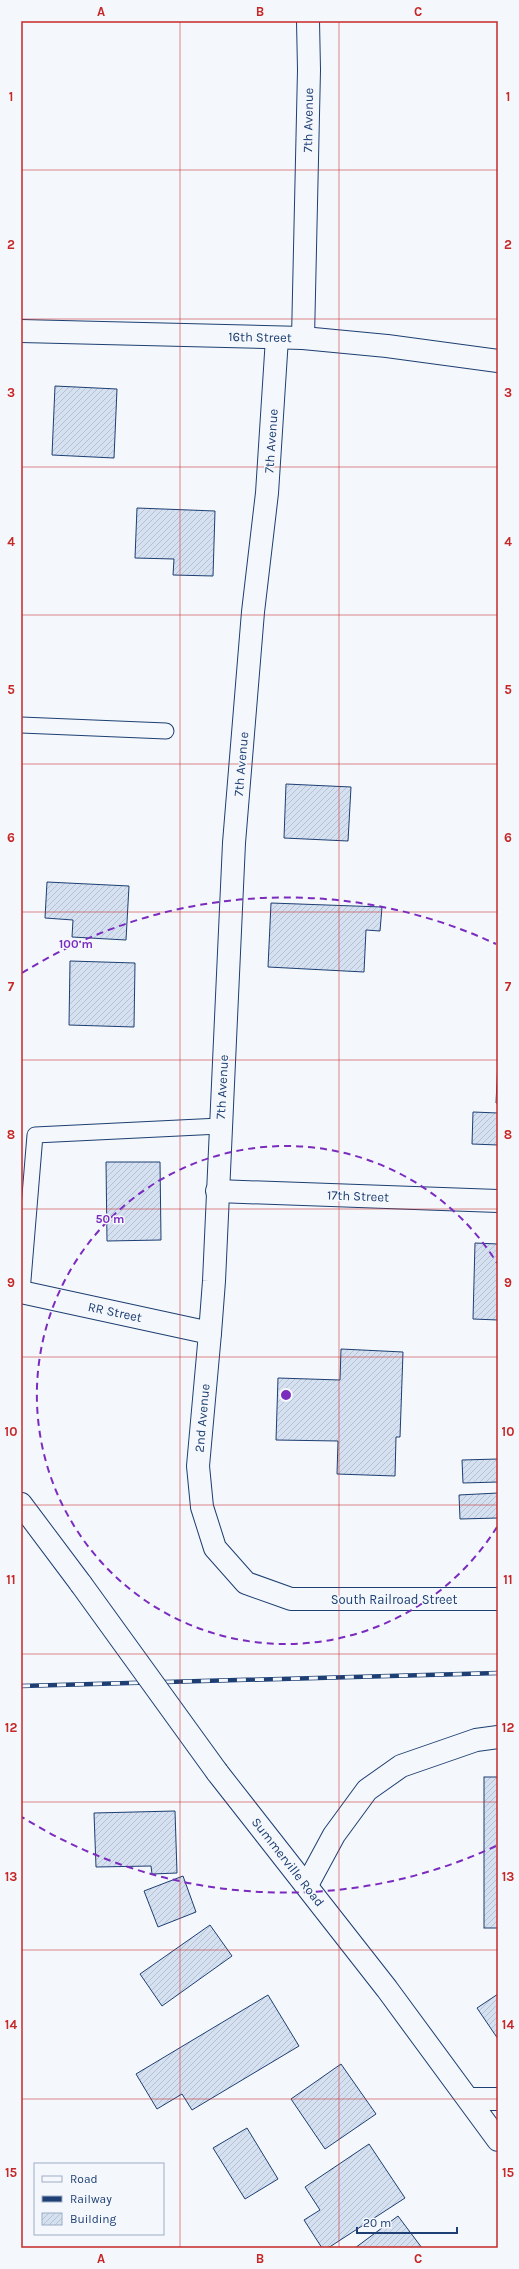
<svg xmlns="http://www.w3.org/2000/svg" width="519" height="2269" font-family="Karla,sans-serif">
<style>
.building{fill:url(#building-hatch);stroke:#1d3f73}
.lines{fill:none;stroke-linecap:round;stroke-linejoin:round}
.lane-casing{stroke:#1d3f73;stroke-width:17}
.street-casing{stroke:#1d3f73;stroke-width:24}
.secondary-casing{stroke:#1d3f73;stroke-width:24}
.lane{stroke:#f4f7fb;stroke-width:15}
.street{stroke:#f4f7fb;stroke-width:22}
.secondary{stroke:#f4f7fb;stroke-width:22}
.rail-casing{stroke:#1d3f73;stroke-width:4.5}
.rail{stroke:#f4f7fb;stroke-width:3;stroke-dasharray:9;stroke-linecap:butt}
.secondary-bridge-casing{stroke:#1d3f73;stroke-width:24;stroke-linecap:butt}
.secondary-bridge{stroke:#f4f7fb;stroke-width:22}
.grid{fill:none;stroke:#c62828;stroke-width:1;stroke-opacity:0.55}
.ring{fill:none;stroke:#7b2cbf;stroke-width:2;stroke-dasharray:7 5}
.labels{text-anchor:middle;dominant-baseline:central;stroke-width:3;stroke-linejoin:round;paint-order:stroke}
.street-label{font-size:13px;fill:#1d3f73;stroke:#f4f7fb}
.centre{fill:#7b2cbf;stroke:#f4f7fb;stroke-width:2}
.ring-label{font-size:12px;text-anchor:middle;font-weight:bold;fill:#7b2cbf;stroke:#f4f7fb;stroke-width:3;stroke-linejoin:round;paint-order:stroke}
.neatline{fill:none;stroke:#c62828;stroke-width:1.5}
.grid-label{font-size:13px;text-anchor:middle;font-weight:bold;fill:#c62828}
</style>
<defs>
<pattern id="building-hatch" width="6" height="6" patternUnits="userSpaceOnUse"><rect width="6" height="6" fill="#d5e0f0"/><path d="M-1 1l2-2M0 6l6-6M5 7l2-2" fill="none" stroke="#b6c1d1"/></pattern>
</defs>
<rect width="100%" height="100%" fill="#f4f7fb"/>
<g class="building">
<polygon points="55,386 117,389 114,458 52,455"/>
<polygon points="137,508 215,511 213,576 173,575 174,559 135,558"/>
<polygon points="286,784 351,787 348,841 284,838"/>
<polygon points="47,882 129,886 126,940 72,937 73,920 45,918"/>
<polygon points="271,903 382,907 380,931 366,930 364,972 268,967"/>
<polygon points="70,961 135,963 134,1027 69,1025"/>
<polygon points="498,1060 498,1103 496,1103"/>
<polygon points="473,1112 498,1113 498,1145 472,1144"/>
<polygon points="106,1162 160,1162 161,1240 107,1241"/>
<polygon points="475,1243 498,1244 498,1320 473,1319"/>
<polygon points="341,1349 403,1352 400,1437 396,1437 395,1476 337,1474 338,1441 276,1440 278,1378 340,1380"/>
<polygon points="498,1459 498,1482 463,1483 462,1460"/>
<polygon points="498,1493 498,1518 460,1519 459,1495"/>
<rect x="484" y="1777" width="14" height="151"/>
<polygon points="175,1811 177,1873 152,1874 151,1866 96,1867 94,1813"/>
<polygon points="183,1876 196,1912 158,1927 144,1891"/>
<polygon points="210,1925 232,1956 162,2006 140,1974"/>
<polygon points="498,1994 498,2039 477,2008"/>
<polygon points="268,1995 299,2046 192,2110 182,2094 157,2109 136,2074"/>
<polygon points="341,2064 376,2114 325,2149 291,2099"/>
<polygon points="247,2128 278,2179 245,2199 213,2148"/>
<polygon points="369,2144 405,2198 328,2248 322,2248 304,2220 320,2210 305,2187"/>
<polygon points="398,2216 422,2248 355,2248"/>
</g>
<g class="lines">
<g class="lane-casing">
<g id="lane">
<polyline points="21,725 166,731"/>
<polyline points="22,1292 35,1135 220,1126"/>
</g>
</g>
<g class="street-casing">
<g id="street">
<polyline points="21,331 303,338 387,346 498,361"/>
<polyline points="303,338 309,70 308,21"/>
<polyline points="217,1191 498,1201"/>
<polyline points="210,1333 214,1281 234,843 253,612 267,493 277,338"/>
<polyline points="307,1885 334,1835 367,1790 401,1766 476,1740 498,1737"/>
<polyline points="469,2099 498,2099"/>
</g>
</g>
<g class="secondary-casing">
<g id="secondary">
<polyline points="21,1292 210,1333 198,1466 202,1507 215,1548 246,1583 291,1599 498,1599"/>
<polyline points="21,1504 81,1584"/>
<polyline points="217,1772 387,1989 498,2140"/>
</g>
</g>
<use href="#lane" class="lane"/>
<use href="#street" class="street"/>
<use href="#secondary" class="secondary"/>
<g class="rail-casing">
<polyline id="rail" points="21,1686 498,1673"/>
</g>
<use href="#rail" class="rail"/>
<g class="secondary-bridge-casing">
<polyline id="secondary-bridge" points="81,1584 217,1772"/>
</g>
<use href="#secondary-bridge" class="secondary-bridge"/>
</g>
<path class="grid" d="M180,21v2227M339,21v2227M21,170h477M21,319h477M21,467h477M21,615h477M21,764h477M21,912h477M21,1060h477M21,1209h477M21,1357h477M21,1505h477M21,1654h477M21,1802h477M21,1950h477M21,2099h477"/>
<g class="ring">
<path d="M497 1527A249 249 0 1 1 497 1263"/>
<path d="M496 1846A498 498 0 0 1 22 1817M22 973A498 498 0 0 1 496 944"/>
</g>
<g class="labels">
<g class="street-label">
<text transform="translate(308 120) rotate(-89)">7th Avenue</text>
<text transform="translate(260 337) rotate(1)">16th Street</text>
<text transform="translate(271 441) rotate(-86)">7th Avenue</text>
<text transform="translate(241 764) rotate(-85)">7th Avenue</text>
<text transform="translate(222 1087) rotate(-87)">7th Avenue</text>
<text transform="translate(358 1196) rotate(2)">17th Street</text>
<text transform="translate(115 1312) rotate(12)">RR Street</text>
<text transform="translate(202 1418) rotate(-85)">2nd Avenue</text>
<text x="394" y="1599">South Railroad Street</text>
<text transform="translate(288 1862) rotate(52)">Summerville Road</text>
</g>
</g>
<circle cx="286" cy="1395" r="6" class="centre"/>
<g class="ring-label">
<text x="76" y="948">100 m</text>
<text x="110" y="1223">50 m</text>
</g>
<rect width="519" height="2269" fill="none" stroke="#f4f7fb" stroke-width="44"/>
<rect x="34" y="2163" width="130" height="72" fill="#f4f7fb" stroke="#9eadc5"/>
<rect x="42" y="2176" width="20" height="6" fill="#f4f7fb" stroke="#9eadc5"/>
<text x="70" y="2183" font-size="12" fill="#1d3f73">Road</text>
<rect x="42" y="2196" width="20" height="6" fill="#1d3f73" stroke="#9eadc5"/>
<text x="70" y="2203" font-size="12" fill="#1d3f73">Railway</text>
<rect x="42" y="2213" width="20" height="12" fill="url(#building-hatch)" stroke="#9eadc5"/>
<text x="70" y="2223" font-size="12" fill="#1d3f73">Building</text>
<path d="M357 2227v6h100v-6" fill="none" stroke="#1d3f73" stroke-width="2"/>
<text x="363" y="2227" font-size="12" fill="#1d3f73" stroke="#f4f7fb" stroke-width="3" paint-order="stroke">20 m</text>
<rect x="22" y="22" width="475" height="2225" class="neatline"/>
<g class="grid-label">
<text x="101" y="16">A</text>
<text x="260" y="16">B</text>
<text x="418" y="16">C</text>
<text x="11" y="101">1</text>
<text x="508" y="101">1</text>
<text x="11" y="249">2</text>
<text x="508" y="249">2</text>
<text x="11" y="397">3</text>
<text x="508" y="397">3</text>
<text x="11" y="546">4</text>
<text x="508" y="546">4</text>
<text x="11" y="694">5</text>
<text x="508" y="694">5</text>
<text x="11" y="842">6</text>
<text x="508" y="842">6</text>
<text x="11" y="991">7</text>
<text x="508" y="991">7</text>
<text x="11" y="1139">8</text>
<text x="508" y="1139">8</text>
<text x="11" y="1287">9</text>
<text x="508" y="1287">9</text>
<text x="11" y="1436">10</text>
<text x="508" y="1436">10</text>
<text x="11" y="1584">11</text>
<text x="508" y="1584">11</text>
<text x="11" y="1732">12</text>
<text x="508" y="1732">12</text>
<text x="11" y="1881">13</text>
<text x="508" y="1881">13</text>
<text x="11" y="2029">14</text>
<text x="508" y="2029">14</text>
<text x="11" y="2177">15</text>
<text x="508" y="2177">15</text>
<text x="101" y="2263">A</text>
<text x="260" y="2263">B</text>
<text x="418" y="2263">C</text>
</g>
</svg>
